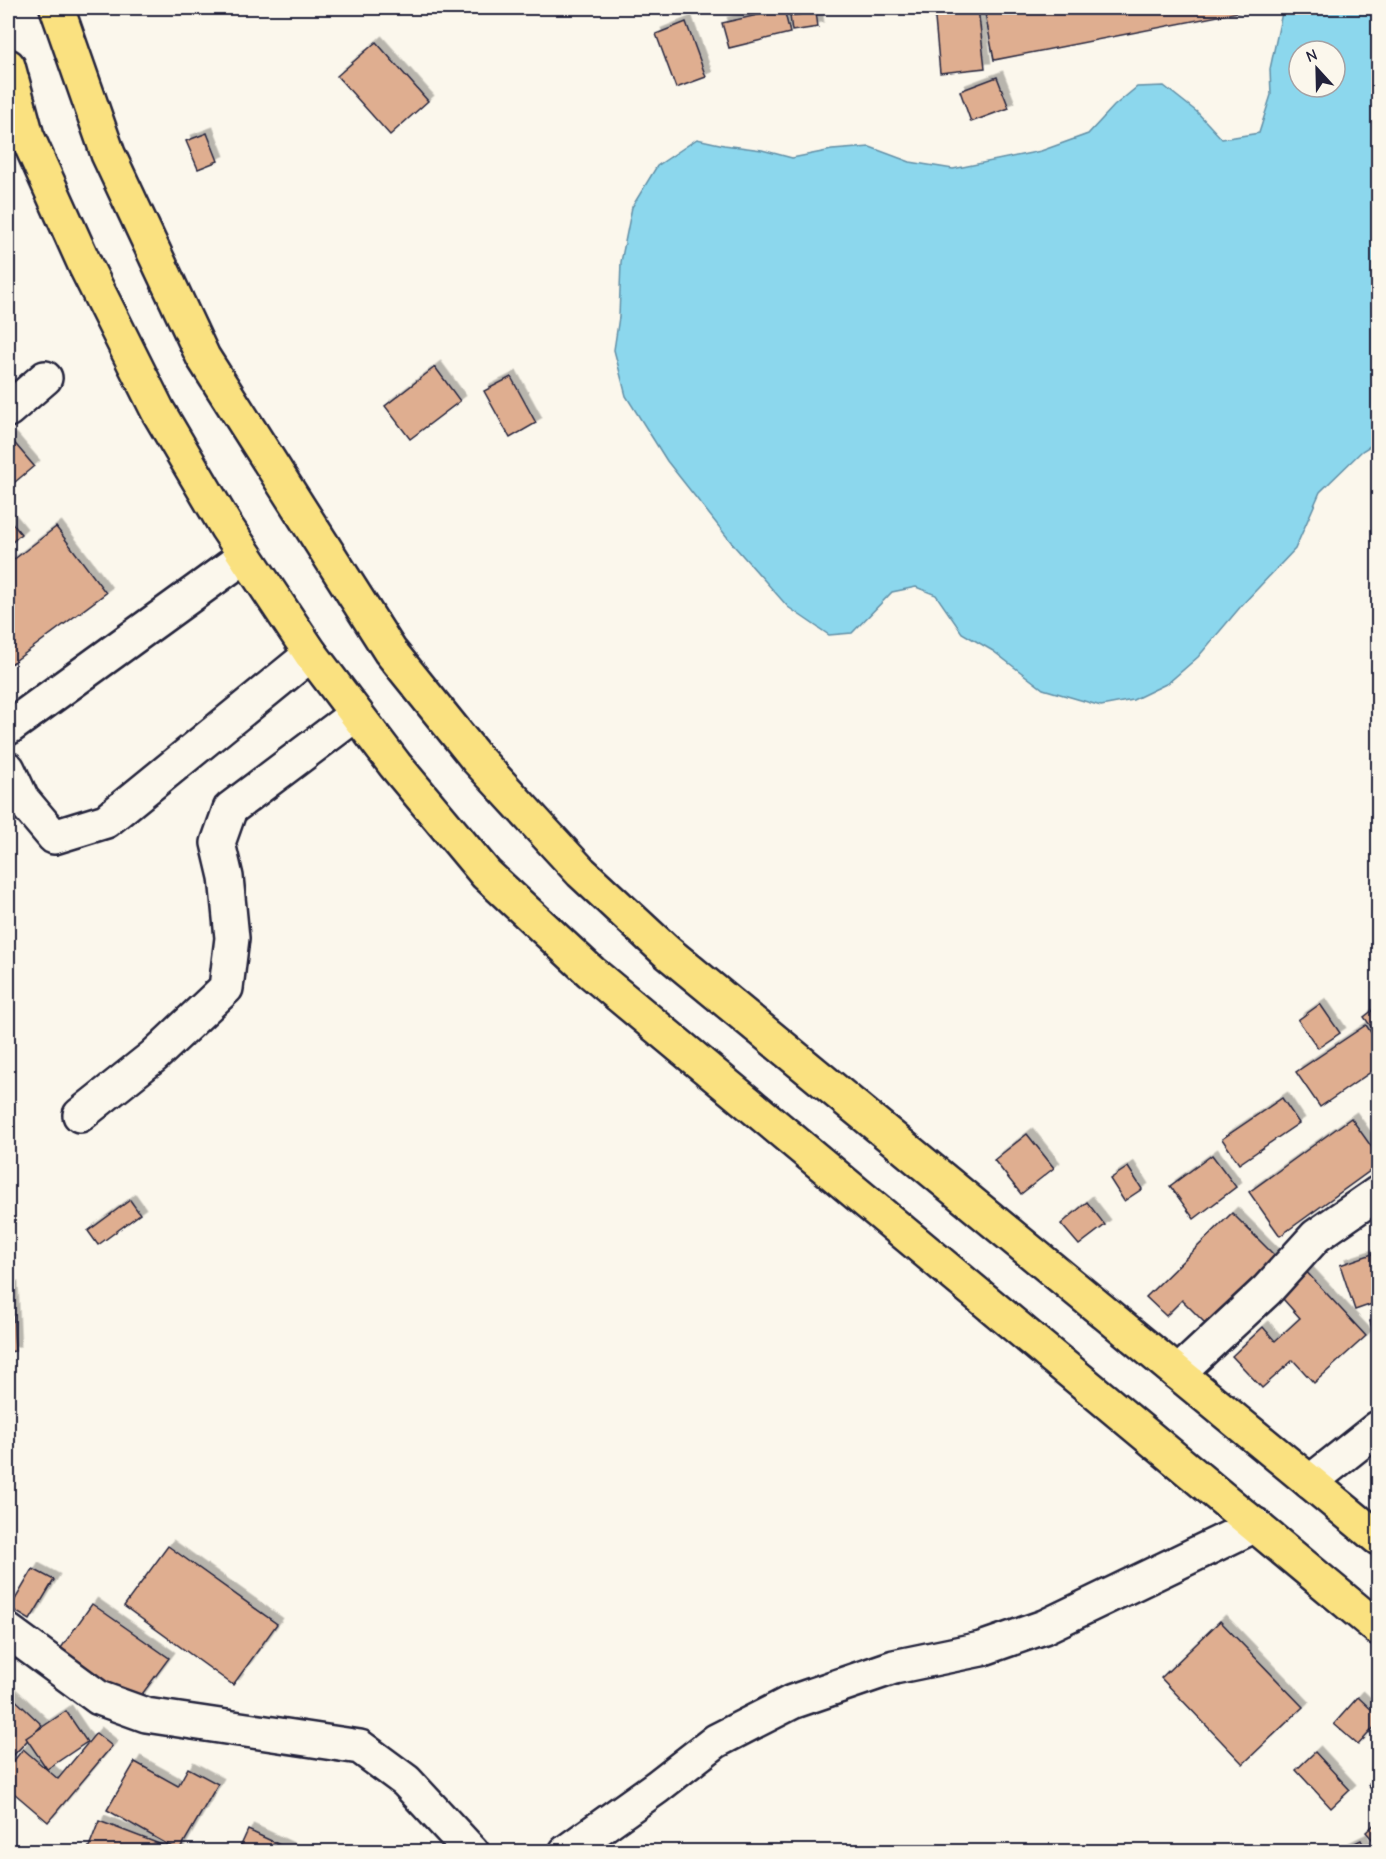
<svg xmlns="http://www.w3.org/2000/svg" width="1386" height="1859" font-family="'Comic Neue',sans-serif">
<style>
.water{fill:#8cd7ed;stroke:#628fa6;stroke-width:1.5;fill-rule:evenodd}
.building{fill:#dfae90;stroke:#22223b;stroke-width:1.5;filter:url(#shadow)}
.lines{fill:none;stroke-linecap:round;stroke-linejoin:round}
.minor-casing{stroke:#22223b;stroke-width:38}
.highway-casing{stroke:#22223b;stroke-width:38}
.minor{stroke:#fbf7ec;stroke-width:33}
.highway{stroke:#fae180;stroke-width:33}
</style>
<defs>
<filter id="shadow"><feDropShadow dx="5.5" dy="-5.5" stdDeviation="0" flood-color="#0004"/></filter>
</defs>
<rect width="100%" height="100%" fill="#fbf7ec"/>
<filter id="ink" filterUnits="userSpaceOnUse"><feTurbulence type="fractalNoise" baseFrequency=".0167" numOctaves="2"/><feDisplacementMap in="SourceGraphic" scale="12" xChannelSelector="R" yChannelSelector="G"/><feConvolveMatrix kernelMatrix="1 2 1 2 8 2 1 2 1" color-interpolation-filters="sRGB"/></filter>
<g filter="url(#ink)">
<path class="water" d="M1283,8h95v433l-16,10 -42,41 -25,57 -53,56 -44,52 -30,26 -35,17 -32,6 -58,-17 -50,-38 -31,-18 -26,-38 -20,-8 -24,5 -40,41 -23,2 -41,-28 -53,-60 -68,-86 -41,-65 -12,-46 5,-33 2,-55 11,-55 25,-41 40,-27 27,6 38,5 30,8 40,-8 38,-3 40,15 43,7 88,-18 47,-17 26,-28 23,-19 27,-1 33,26 25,27 37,-6 12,-38 -1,-26zM1299,51h36v36h-36z"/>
<g class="building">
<polygon points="934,8 978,8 985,68 940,73"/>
<polygon points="984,8 1238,8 1239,12 994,60"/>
<polygon points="784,9 790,33 729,48 722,23"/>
<polygon points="816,12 818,27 792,31 790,16"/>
<polygon points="686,22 706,77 676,88 656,34"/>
<polygon points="376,42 428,101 390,135 337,76"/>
<polygon points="997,77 1009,108 971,122 960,91"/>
<polygon points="207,133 218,161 198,169 186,141"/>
<polygon points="435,367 460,401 410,439 385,406"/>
<polygon points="511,377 536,423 510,438 484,391"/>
<polygon points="11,439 34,466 8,488 8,442"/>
<polygon points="8,518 21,534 8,546"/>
<polygon points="56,527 106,593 8,666 8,564"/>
<polygon points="1320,1004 1340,1033 1318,1048 1298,1020"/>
<polygon points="1378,1006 1378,1036 1364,1017"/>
<polygon points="1366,1025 1378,1043 1378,1067 1320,1107 1296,1072"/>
<polygon points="1282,1098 1299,1123 1239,1164 1222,1139"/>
<polygon points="1351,1118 1378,1156 1378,1165 1280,1236 1249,1192"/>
<polygon points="1027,1134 1054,1168 1021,1194 994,1160"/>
<polygon points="1212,1155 1236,1187 1194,1219 1170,1186"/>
<polygon points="1128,1167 1142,1189 1124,1201 1110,1179"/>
<polygon points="130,1200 140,1214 98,1245 88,1231"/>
<polygon points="1087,1202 1105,1225 1079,1245 1061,1224"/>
<polygon points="1232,1213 1277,1258 1208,1326 1182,1300 1166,1316 1146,1297"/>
<polygon points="1378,1252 1378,1302 1355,1310 1340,1265"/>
<polygon points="1301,1266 1366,1336 1314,1383 1293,1360 1262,1388 1232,1356 1263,1327 1275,1341 1300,1318 1275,1290"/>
<polygon points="8,1287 12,1287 15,1351 8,1352"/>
<polygon points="1378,1318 1378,1351 1370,1321"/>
<polygon points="168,1546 277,1624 233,1685 124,1606"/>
<polygon points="33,1569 54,1580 30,1620 10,1608"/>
<polygon points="92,1604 169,1658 131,1709 56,1655"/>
<polygon points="1220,1621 1303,1707 1243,1764 1161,1678"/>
<polygon points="8,1693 42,1725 8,1761"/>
<polygon points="1358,1697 1378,1716 1378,1723 1358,1745 1334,1724"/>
<polygon points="66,1711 87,1742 47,1769 26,1738"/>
<polygon points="96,1733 112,1746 48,1822 8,1788 8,1768 23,1749 58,1779"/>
<polygon points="1315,1752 1350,1790 1331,1808 1296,1770"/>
<polygon points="135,1762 178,1786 188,1768 218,1784 179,1851 107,1810"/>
<polygon points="1378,1776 1378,1798 1368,1785"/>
<polygon points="99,1821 178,1851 177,1852 87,1852"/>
<polygon points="1378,1821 1378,1846 1366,1832"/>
<polygon points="248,1830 295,1852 238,1852"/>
<polygon points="1361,1840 1367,1852 1337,1852"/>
</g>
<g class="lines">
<g class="minor-casing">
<g id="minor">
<polyline points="8,410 45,378"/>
<polyline points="8,728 245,556"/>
<polyline points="8,769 22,799 54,837 106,821 311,654"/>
<polyline points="80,1115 154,1056 226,988 232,938 226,877 218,843 230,809 356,714"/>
<polyline points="1178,1373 1267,1290 1316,1236 1378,1193"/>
<polyline points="1310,1482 1378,1428"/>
<polyline points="8,1631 99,1698 146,1715 360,1747 406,1781 472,1852"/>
<polyline points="566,1852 657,1787 716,1741 792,1702 894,1667 981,1649 1044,1627 1256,1525"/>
</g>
</g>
<g class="highway-casing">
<g id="highway">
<polyline points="57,8 108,154 203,357 390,651 477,759 581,872 667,952 1378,1538"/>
<polyline points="8,66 27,136 85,265 158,411 227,528 311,654 395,765 486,874 591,972 1378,1628"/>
</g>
</g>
<use href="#minor" class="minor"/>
<use href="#highway" class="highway"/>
</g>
</g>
<rect width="1386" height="1859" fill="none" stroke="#fbf7ec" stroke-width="30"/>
<rect x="15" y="15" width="1356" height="1829" fill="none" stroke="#22223b" stroke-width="2" filter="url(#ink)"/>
<g transform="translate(1317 69) rotate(338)"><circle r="28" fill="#fbf7ec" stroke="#a4a2a5" stroke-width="1.5"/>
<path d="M0-4.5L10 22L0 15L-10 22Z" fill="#22223b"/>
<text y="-9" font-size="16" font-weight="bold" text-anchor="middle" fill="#22223b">N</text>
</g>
</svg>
